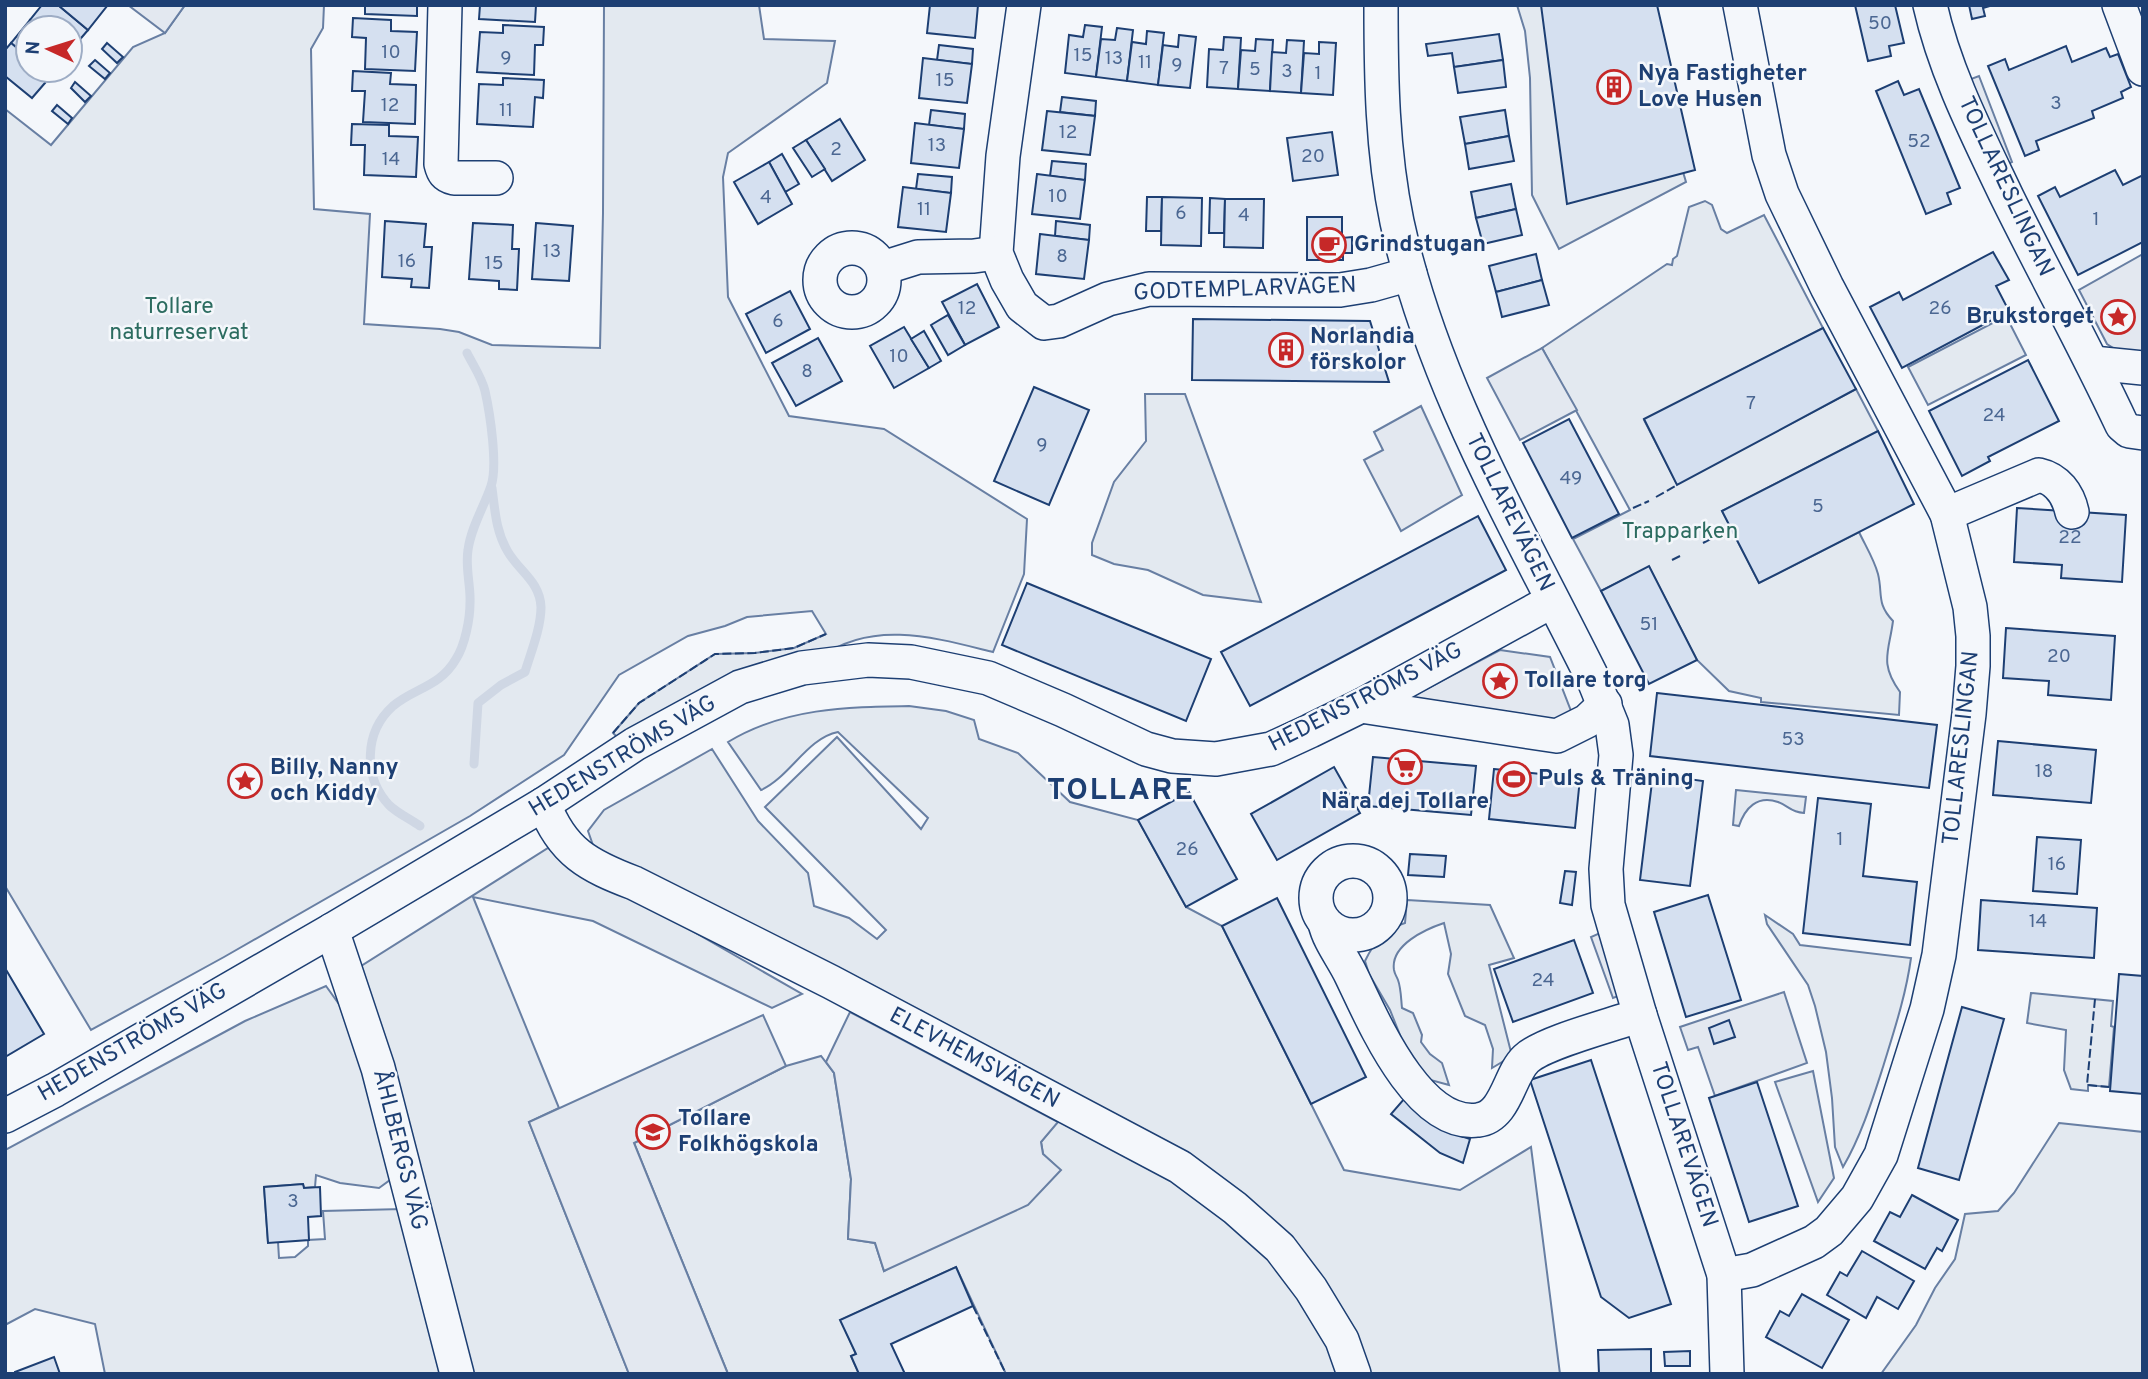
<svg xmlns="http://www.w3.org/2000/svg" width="2148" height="1379" font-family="Overpass,sans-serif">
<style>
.green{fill:#e3e9f0;stroke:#687fa3;stroke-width:2}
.parking{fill:#e3e8f0;stroke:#687fa3;stroke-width:2}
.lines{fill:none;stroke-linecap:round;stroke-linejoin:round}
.stream{stroke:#cfd7e4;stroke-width:9}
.building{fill:#d5e0f0;stroke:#1d3f73;stroke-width:2}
.minor-casing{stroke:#1d3f73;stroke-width:36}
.minor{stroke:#f4f7fb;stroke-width:33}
.fence{stroke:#1d3f73;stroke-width:2;stroke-dasharray:9 3.5;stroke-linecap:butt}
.labels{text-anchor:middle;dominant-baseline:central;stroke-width:5;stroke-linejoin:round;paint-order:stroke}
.number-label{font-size:19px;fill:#4b6792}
.poi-label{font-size:23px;font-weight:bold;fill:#1d3f73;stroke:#f4f7fb;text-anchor:start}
.street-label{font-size:23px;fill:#1d3f73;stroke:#f4f7fb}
.park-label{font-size:23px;fill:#2c6c60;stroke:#f4f7fb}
.district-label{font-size:30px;font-weight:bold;letter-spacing:2px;fill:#1d3f73;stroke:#f4f7fb}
</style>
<rect width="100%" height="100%" fill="#f4f7fb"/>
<g class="green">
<path d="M185,5h139l-1,23 -12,21 3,160 56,5 -6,110 76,5 19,3 33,13 108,3 3,-135 1,-208h155l5,34 71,2 -8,42 -99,70 -5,24 5,120 61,119 95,13 143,90 -3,55 -31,78c-57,-14 -120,-33 -172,5l-196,88 -12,-12 26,-30 76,-49 40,-1 39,-5 32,-14 -14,-23 -65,6 -22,9 -37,10 -69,39 -55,80 -94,61 -246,141 -133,73 -86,-144v-777l46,36 82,-98 32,-14z"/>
<polygon points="1517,5 1647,5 1678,155 1686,182 1559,249 1532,195 1530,78 1525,31"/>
<path d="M1705,201l7,4 9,24 6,4 37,-18 59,113 -179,92 33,64 179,-95 22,42 -156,80 37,72 100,-51c6,13 15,27 19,42 5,20 -2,29 15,47 -4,31 -14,42 7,71l-1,23 -138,-13v-4l-32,-7 -32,-31 -48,-93 -48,24 -28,-52 57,-29 -88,-162 125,-84 5,1 1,-6 4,-3 12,-49z"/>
<polygon points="2006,316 2026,355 1928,405 1908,367"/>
<polygon points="1145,394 1185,394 1261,602 1203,595 1148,570 1114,564 1092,555 1092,543 1114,482 1146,441"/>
<path d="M909,706l37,5 28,9 5,19 39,14 52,49 68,18 48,87 36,19 122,244 116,20 71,-43 29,227h-554l-50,-107 -115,53 15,34 -5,2 8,18h-131l-94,-231 152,-77 35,-10 13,17 17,106 -3,60 27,4 9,28 176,-101 -17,-16 -2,-12 31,-39 -478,-255 -6,-17 16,-21 108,-61 46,72 50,52 6,33 35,12 28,21 9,-9 -121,-123 72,-70 84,92 7,-11 -90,-86c-31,6 -48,45 -77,58l-33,-48c56,-34 118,-35 181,-36z"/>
<path d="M1736,790l70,7 -2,16c-14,-1 -15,-7 -26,-11 -21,-7 -33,6 -39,24l-6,-1z"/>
<polygon points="548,848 802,994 772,1008 593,921 473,897 559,1108 529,1122 629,1374 470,1374 358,968"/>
<path d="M1407,900l83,5 24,53 -25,7 23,91 -20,12 1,-19 -8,-24 -20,-9 -17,-42 3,-20 -7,-31c-18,6 -54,22 -50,47 1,5 2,5 4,10 3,8 3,19 4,28l11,5 9,22 -1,7 9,12 12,9 7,22 -26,-7 -19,-33 -14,-35 -21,-36 -4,-13c9,-19 20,-32 40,-38z"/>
<path d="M1765,915l28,19 7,11 111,13c-5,37 -17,73 -28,109 -11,34 -22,69 -40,100l-8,-20 -3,-49 -6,-46 -11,-46 -7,-21 -41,-61z"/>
<polygon points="326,986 346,1014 394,1177 379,1188 340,1183 316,1175 315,1187 304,1188 303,1184 264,1187 268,1242 278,1242 279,1258 295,1257 308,1246 308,1240 325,1239 323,1211 402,1209 444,1374 105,1374 95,1324 35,1309 5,1325 5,1150 245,1021"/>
<polygon points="2031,993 2113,1001 2111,1026 2114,1027 2109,1087 2088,1085 2088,1091 2071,1089 2064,1070 2066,1030 2027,1023"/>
<polygon points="1813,1071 1834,1178 1818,1202 1775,1082"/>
<polygon points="2059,1123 2143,1132 2143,1374 1881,1374 1916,1325 1935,1288 1955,1259 1965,1214 1998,1211 2014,1193"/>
</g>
<g class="parking">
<polygon points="128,5 185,5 165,33"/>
<polygon points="1979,76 2012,162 2004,166 1971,79"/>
<polygon points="2143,254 2143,354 2118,351 2107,344 2079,290"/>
<polygon points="1542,348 1577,410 1520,440 1487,378"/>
<polygon points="1421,406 1462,495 1401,531 1364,460 1383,450 1374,432"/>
<polygon points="1500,650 1550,657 1571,711 1561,726 1394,706"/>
<polygon points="1600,933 1621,995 1613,998 1591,937"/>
<polygon points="1784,992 1807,1063 1715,1096 1698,1047 1688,1050 1680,1027"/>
<polygon points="850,1012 1058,1122 1041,1142 1043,1154 1061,1170 1028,1205 884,1271 875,1243 848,1239 851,1179 834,1073 826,1062"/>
<polygon points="763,1015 786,1066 634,1143 728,1374 629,1374 529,1122"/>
</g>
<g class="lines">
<g class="stream">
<path d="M474,764l4,-61 23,-18 24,-13c6,-20 16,-44 16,-65 -1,-25 -21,-35 -33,-55 -12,-20 -13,-41 -16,-64"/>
<path d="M420,826c-10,-7 -23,-13 -31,-21 -26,-28 -25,-73 4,-99 21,-18 47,-19 63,-47 9,-14 14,-40 14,-56 1,-17 -5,-35 -2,-53 3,-23 16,-43 23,-64 7,-20 -1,-73 -6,-95 -3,-13 -12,-26 -18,-38"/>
</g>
</g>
<g class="building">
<polygon points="42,5 58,5 88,30 70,51 70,28 39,28 30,20"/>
<polygon points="58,5 106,5 107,6 88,30"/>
<polygon points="365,5 417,5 417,16 365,14"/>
<polygon points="480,5 536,5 535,22 479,19"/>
<polygon points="930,5 978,5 975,38 927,33"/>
<polygon points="1541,5 1657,5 1695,170 1567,204"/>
<polygon points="1855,5 1895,5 1904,43 1889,46 1891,56 1868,61"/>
<polygon points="1969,5 1993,5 1983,8 1985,16 1972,19"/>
<polygon points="353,18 391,20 391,31 417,32 415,71 365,69 366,38 352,37"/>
<polygon points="30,20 39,28 28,28 28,57 11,43"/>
<polygon points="503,25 544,27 543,45 535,45 534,75 477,72 480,32 503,33"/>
<polygon points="1085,25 1102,27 1096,77 1065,73 1069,35 1083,37"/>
<polygon points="1117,28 1133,30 1127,81 1096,77 1101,39 1115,40"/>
<polygon points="1147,31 1164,33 1158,85 1127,81 1132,42 1146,44"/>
<polygon points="1499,34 1503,60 1454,67 1452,53 1428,56 1426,44"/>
<polygon points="1179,35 1196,37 1190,88 1158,85 1163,45 1178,47"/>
<polygon points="1224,37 1241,38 1238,89 1207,87 1209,49 1223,50"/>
<polygon points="1256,39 1273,40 1270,91 1238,89 1241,50 1255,51"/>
<polygon points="1287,40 1304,41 1301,93 1270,91 1272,52 1286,53"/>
<polygon points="1319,42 1336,43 1333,95 1301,93 1304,53 1319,54"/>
<polygon points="11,43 28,57 28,70 44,70 51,76 32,98 5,76 5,50"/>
<polygon points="107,43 123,57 117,63 102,49"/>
<polygon points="939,45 973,49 972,64 937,60"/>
<polygon points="2066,46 2072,62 2106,48 2110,57 2118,54 2131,87 2121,92 2123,98 2092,111 2094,118 2036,141 2039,150 2025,156 1988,66 2005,59 2009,70"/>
<polygon points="923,58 972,64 967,103 919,98"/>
<polygon points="95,60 110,73 105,79 89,66"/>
<polygon points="1503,60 1506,87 1458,93 1454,67"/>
<polygon points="353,71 391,73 390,84 416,85 415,124 363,122 365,91 352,91"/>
<polygon points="503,78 544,80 543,98 535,97 533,127 477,124 479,84 503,85"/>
<polygon points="1898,81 1904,95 1919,89 1960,188 1947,193 1951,204 1926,214 1876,91"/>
<polygon points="75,82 91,96 85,102 71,88"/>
<polygon points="1062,97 1096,101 1095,116 1060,112"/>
<polygon points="57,105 72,118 68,124 52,111"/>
<polygon points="931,110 965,114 964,129 929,125"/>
<polygon points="1505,110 1509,136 1465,144 1460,117"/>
<polygon points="1047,111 1095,116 1090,155 1042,150"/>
<polygon points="840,119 865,160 832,181 806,140"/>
<polygon points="915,123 964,129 959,168 911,163"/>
<polygon points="352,124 389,125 389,136 418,137 416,177 364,175 365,145 351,145"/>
<polygon points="1332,132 1338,175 1293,181 1287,138"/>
<polygon points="1509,136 1514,161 1469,169 1465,144"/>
<polygon points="806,140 825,169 812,177 793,148"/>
<polygon points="782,154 799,184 785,192 769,162"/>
<polygon points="1052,161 1086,164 1085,180 1050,176"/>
<polygon points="769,162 792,204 758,224 734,182"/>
<polygon points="2115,170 2123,185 2143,175 2143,242 2078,275 2038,196 2055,187 2060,197"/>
<polygon points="918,174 952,177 951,193 916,189"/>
<polygon points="1037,174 1085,180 1080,219 1032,214"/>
<polygon points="1511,184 1516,209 1476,218 1471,192"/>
<polygon points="903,187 951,193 946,232 898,227"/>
<polygon points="1147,197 1162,197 1161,231 1146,231"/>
<polygon points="1162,197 1202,198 1201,246 1161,245"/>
<polygon points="1210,198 1225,199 1224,233 1209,233"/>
<polygon points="1225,199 1264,199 1263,248 1224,247"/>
<polygon points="1516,209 1522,235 1483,244 1476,218"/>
<polygon points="1307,217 1342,217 1342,238 1352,237 1352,253 1343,253 1343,260 1307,260"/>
<polygon points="385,221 426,224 424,247 432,247 429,288 411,287 412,279 382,277"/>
<polygon points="1056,221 1090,225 1089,240 1055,236"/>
<polygon points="473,223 513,225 512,249 519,249 517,290 499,289 499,281 469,279"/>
<polygon points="536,223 573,226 569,281 532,279"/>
<polygon points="1040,234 1089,240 1084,279 1036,274"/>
<polygon points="1993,252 2009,280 1996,286 2009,311 1902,368 1870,307 1899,292 1903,300"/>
<polygon points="1536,254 1542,280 1496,292 1489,266"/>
<polygon points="1542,280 1549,305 1502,317 1496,292"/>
<polygon points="977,284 999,327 965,345 942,302"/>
<polygon points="790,291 810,329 766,353 746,314"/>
<polygon points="948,315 965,345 948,355 931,325"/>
<polygon points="1193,319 1370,321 1389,382 1192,380"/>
<polygon points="904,327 929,368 894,388 870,346"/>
<polygon points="1823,328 1856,389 1677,485 1644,419"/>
<polygon points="924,331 941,361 929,368 911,339"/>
<polygon points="818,338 842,381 796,406 772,363"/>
<polygon points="2028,360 2059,421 1988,457 1990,461 1962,476 1929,411"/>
<polygon points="1034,387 1089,410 1049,505 994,481"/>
<polygon points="1569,419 1619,514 1572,538 1523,443"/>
<polygon points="1878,431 1914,504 1759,583 1722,511"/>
<polygon points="2017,508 2126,515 2122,582 2061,578 2062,565 2014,562"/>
<polygon points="1478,516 1506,570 1250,706 1221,652"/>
<polygon points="1649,566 1697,660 1649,684 1601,591"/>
<polygon points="1027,583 1211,659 1186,721 1002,645"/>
<polygon points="2006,628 2115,636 2111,700 2048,695 2049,681 2003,678"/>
<polygon points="1657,693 1937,725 1929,788 1650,756"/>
<polygon points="1998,741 2096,750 2091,803 1993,795"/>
<polygon points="1373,757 1476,766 1471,815 1368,806"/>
<polygon points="1334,767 1360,813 1277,860 1251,814"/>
<polygon points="1494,769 1580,778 1575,828 1489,819"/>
<polygon points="1653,774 1703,781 1690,886 1640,880"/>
<polygon points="1189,792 1237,879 1186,907 1138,820"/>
<polygon points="1818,798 1871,804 1863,876 1917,882 1910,945 1803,933"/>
<polygon points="2037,837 2081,840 2077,894 2033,891"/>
<polygon points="1410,854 1446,856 1444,877 1408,875"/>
<polygon points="1565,871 1576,872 1572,905 1560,903"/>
<polygon points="1708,895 1741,1000 1686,1017 1654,912"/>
<polygon points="1277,898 1366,1077 1311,1104 1222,926"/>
<polygon points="1981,900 2097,908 2094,958 1978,950"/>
<polygon points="1574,940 1593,993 1513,1022 1494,969"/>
<polygon points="5,968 44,1034 5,1057"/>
<polygon points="2119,974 2143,976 2143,1094 2110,1091"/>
<polygon points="1962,1007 2004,1019 1959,1180 1918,1168"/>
<polygon points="1729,1020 1735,1037 1714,1044 1709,1028"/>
<polygon points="1591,1060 1671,1304 1629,1318 1601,1297 1530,1080"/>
<polygon points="1757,1082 1798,1206 1749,1222 1709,1098"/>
<polygon points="1404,1099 1447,1131 1470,1139 1463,1163 1440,1153 1391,1114"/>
<polygon points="303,1184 304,1188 320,1187 321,1216 308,1217 309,1240 268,1243 264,1187"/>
<polygon points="1912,1195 1958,1220 1942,1251 1937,1248 1925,1269 1874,1241 1890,1212 1900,1217"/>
<polygon points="1862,1251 1914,1281 1898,1309 1877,1297 1866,1318 1827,1295 1840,1272 1847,1276"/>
<polygon points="956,1267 973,1306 891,1344 905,1374 859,1374 851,1356 856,1354 840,1320"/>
<polygon points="1802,1294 1849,1320 1822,1368 1766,1337 1780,1311 1789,1316"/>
<polygon points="1651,1349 1651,1374 1599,1374 1598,1350"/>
<polygon points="1690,1351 1690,1366 1665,1366 1664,1352"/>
<polygon points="54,1357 60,1374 15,1374 15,1372"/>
</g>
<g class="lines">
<g class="minor-casing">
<g id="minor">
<path d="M445,5l-4,159c2,8 4,12 13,14h42"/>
<polyline points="1024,5 1003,156 996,253 1007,280 1022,306 1044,323 1059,321 1108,299 1149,289 1340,290 1371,285 1410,274"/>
<path d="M1381,5c0,73 1,145 16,217 36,166 124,311 198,461l17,42 4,30 -10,114 2,36 32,110 84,260 3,99"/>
<path d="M1930,5c15,67 48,131 77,192 38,77 79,151 115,228l7,6 14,2"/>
<polyline points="2119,5 2143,69"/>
<circle cx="852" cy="280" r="32"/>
<polyline points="883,268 918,257 974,256 996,253"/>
<polyline points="2093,363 2143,368"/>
<path d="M1947,514l92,-39c18,4 29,19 33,37"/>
<polyline points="1361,706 1557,736 1587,721 1605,704"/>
<path d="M544,804c18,48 45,62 90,79l197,99 349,185 55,41 45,40 31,41 31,51 12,34"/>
<circle cx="1353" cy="898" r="37"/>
<path d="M1325,923c4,18 18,35 26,52 21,43 66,153 127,145 28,-3 31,-45 48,-61 18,-17 87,-34 114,-44"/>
<polyline points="332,930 378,1068 457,1374"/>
<polyline points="5,1116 55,1090 332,930 544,804 635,744 740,687 802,668 868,660 911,662 988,678 1063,710 1146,749 1172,756 1216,759 1271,749 1310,731 1361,706 1552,601"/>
<polyline points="1724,1275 1752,1270 1814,1242 1829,1231 1857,1198 1881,1155 1927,1009 1939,955 1969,714 1973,666 1973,636 1970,607 1947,514 1827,287 1782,194 1769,155 1740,5"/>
</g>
</g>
<use href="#minor" class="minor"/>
<g class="fence">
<polyline points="1656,497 1677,485"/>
<polyline points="1633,508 1649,501"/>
<polyline points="1703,543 1731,529"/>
<polyline points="1672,560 1680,556"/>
<polyline points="613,733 639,703 715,654 755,653 794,648 826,634"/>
<polyline points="2095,999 2087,1085 2109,1087"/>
<polyline points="973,1306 1006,1374"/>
</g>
</g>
<defs>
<g id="building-ring" transform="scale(1.75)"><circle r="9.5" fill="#f4f7fb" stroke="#c62828" stroke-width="1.5"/><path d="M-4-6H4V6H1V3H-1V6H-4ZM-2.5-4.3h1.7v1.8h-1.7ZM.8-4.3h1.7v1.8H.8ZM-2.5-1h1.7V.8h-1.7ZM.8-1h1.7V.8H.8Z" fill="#c62828"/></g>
<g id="cafe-ring" transform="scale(1.75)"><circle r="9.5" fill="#f4f7fb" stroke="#c62828" stroke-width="1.5"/><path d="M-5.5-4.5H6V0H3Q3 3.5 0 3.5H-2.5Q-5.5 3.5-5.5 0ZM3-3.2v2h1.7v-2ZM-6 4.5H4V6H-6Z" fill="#c62828"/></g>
<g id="sight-ring" transform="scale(1.75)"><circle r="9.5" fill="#f4f7fb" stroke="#c62828" stroke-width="1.5"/><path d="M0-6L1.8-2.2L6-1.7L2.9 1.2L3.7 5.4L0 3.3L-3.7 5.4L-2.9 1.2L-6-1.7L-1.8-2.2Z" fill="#c62828"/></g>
<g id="supermarket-ring" transform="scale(1.75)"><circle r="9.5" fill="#f4f7fb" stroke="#c62828" stroke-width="1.5"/><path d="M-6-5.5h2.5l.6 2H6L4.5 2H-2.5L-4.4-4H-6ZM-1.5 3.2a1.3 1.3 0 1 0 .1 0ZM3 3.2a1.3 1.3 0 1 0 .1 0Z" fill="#c62828"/></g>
<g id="stadium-ring" transform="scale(1.75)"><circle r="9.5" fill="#f4f7fb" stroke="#c62828" stroke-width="1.5"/><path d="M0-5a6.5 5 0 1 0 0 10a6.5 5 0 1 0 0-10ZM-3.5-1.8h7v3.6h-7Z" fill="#c62828"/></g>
<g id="university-ring" transform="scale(1.75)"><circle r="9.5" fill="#f4f7fb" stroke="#c62828" stroke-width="1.5"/><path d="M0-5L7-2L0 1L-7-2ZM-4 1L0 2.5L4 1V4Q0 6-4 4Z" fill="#c62828"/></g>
</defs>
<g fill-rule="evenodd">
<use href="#building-ring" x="1614" y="87"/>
<use href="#cafe-ring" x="1329" y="245"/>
<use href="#sight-ring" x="2118" y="317"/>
<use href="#building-ring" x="1286" y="350"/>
<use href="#sight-ring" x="1500" y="681"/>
<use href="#supermarket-ring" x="1405" y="767"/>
<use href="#stadium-ring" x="1514" y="779"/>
<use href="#sight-ring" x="245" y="781"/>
<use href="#university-ring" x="653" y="1132"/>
</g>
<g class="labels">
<g class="number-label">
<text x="1880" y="24">50</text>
<text x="391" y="53">10</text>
<text x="1083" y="56">15</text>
<text x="506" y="59">9</text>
<text x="1114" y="59">13</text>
<text x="1145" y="63">11</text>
<text x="1177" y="66">9</text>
<text x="1224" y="69">7</text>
<text x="1255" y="70">5</text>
<text x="1287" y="72">3</text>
<text x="1318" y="74">1</text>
<text x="945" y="81">15</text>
<text x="2056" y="104">3</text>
<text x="390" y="106">12</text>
<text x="506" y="111">11</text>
<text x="1068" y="133">12</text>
<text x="1919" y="142">52</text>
<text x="937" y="146">13</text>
<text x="836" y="150">2</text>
<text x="1313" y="157">20</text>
<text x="391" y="160">14</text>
<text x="1058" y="197">10</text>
<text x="766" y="198">4</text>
<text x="924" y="210">11</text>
<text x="1181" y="214">6</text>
<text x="1244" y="216">4</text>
<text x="2096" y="220">1</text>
<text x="552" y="252">13</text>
<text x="1062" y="257">8</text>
<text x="407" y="262">16</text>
<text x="494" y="264">15</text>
<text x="967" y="309">12</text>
<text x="1940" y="309">26</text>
<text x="778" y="322">6</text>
<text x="899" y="357">10</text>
<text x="807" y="372">8</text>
<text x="1751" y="404">7</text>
<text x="1994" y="416">24</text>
<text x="1042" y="446">9</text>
<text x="1571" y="479">49</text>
<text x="1818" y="507">5</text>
<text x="2070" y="538">22</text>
<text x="1649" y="625">51</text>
<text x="2059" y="657">20</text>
<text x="1793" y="740">53</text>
<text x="2044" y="772">18</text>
<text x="1840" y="840">1</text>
<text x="1187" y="850">26</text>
<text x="2057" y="865">16</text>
<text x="2038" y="922">14</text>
<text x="1543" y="981">24</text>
<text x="293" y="1202">3</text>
</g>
<g class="poi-label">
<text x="1638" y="74">Nya Fastigheter<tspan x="1638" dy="26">Love Husen</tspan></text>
<text x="1354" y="245">Grindstugan</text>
<text x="2094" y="317" text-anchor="end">Brukstorget</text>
<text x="1310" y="337">Norlandia<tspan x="1310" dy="26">förskolor</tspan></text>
<text x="1524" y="681">Tollare torg</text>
<text x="270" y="768">Billy, Nanny<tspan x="270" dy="26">och Kiddy</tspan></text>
<text x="1538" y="779">Puls &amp; Träning</text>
<text x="1405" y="802" text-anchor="middle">Nära dej Tollare</text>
<text x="678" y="1119">Tollare<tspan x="678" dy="26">Folkhögskola</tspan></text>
</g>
<g class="street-label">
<text transform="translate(2005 187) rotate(65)">TOLLARESLINGAN</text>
<text transform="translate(1245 290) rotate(-2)">GODTEMPLARVÄGEN</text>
<text transform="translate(1509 513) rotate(64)">TOLLAREVÄGEN</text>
<text transform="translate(1366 698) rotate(-27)">HEDENSTRÖMS VÄG</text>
<text transform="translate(1962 748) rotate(-84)">TOLLARESLINGAN</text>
<text transform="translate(623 757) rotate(-31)">HEDENSTRÖMS VÄG</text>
<text transform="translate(133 1043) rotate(-30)">HEDENSTRÖMS VÄG</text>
<text transform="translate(974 1059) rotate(28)">ELEVHEMSVÄGEN</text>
<text transform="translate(1683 1145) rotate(72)">TOLLAREVÄGEN</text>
<text transform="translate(399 1150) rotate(76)">ÅHLBERGS VÄG</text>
</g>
<g class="park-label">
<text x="179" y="307">Tollare<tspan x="179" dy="26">naturreservat</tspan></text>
<text x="1680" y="532">Trapparken</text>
</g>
<g class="district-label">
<text x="1121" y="791">TOLLARE</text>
</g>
</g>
<rect width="2148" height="1379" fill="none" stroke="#1d3f73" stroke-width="14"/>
<g transform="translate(49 49) rotate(274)"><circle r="33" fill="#f4f7fb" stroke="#9eadc5" stroke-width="2"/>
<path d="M0-5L12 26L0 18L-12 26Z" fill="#c62828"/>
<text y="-10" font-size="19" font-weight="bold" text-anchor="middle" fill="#1d3f73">N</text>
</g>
</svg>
